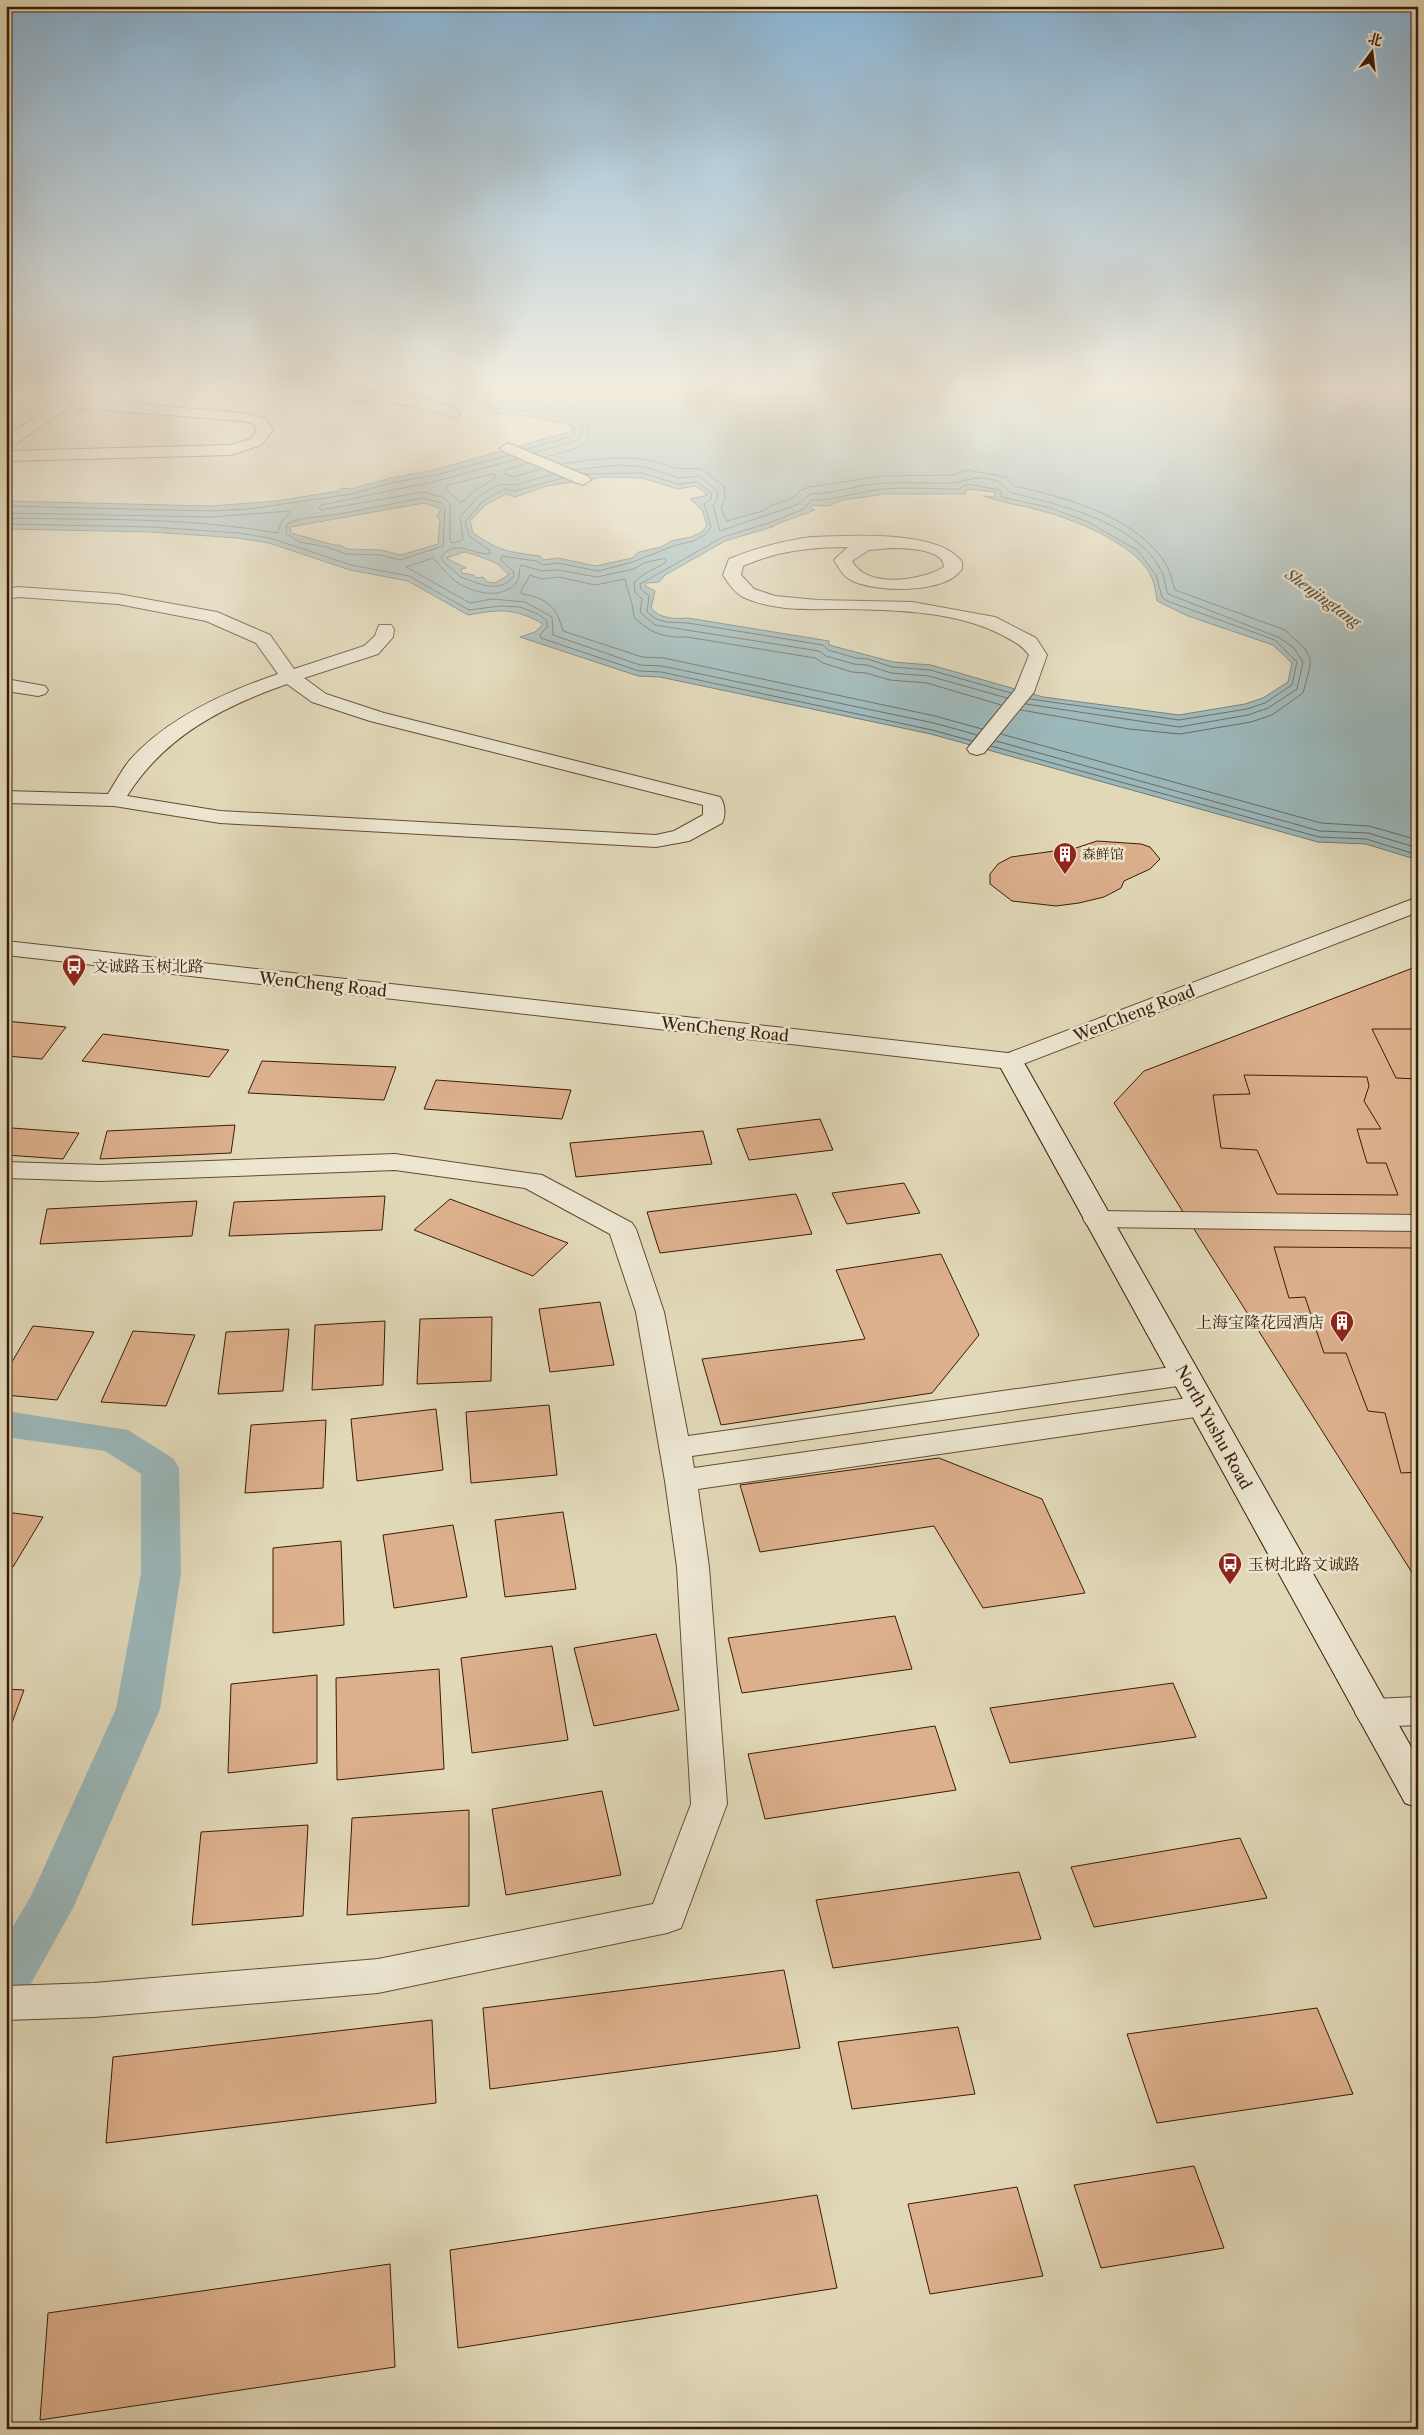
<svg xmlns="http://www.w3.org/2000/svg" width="1424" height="2435" font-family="'Libre Caslon Text','Noto Serif SC',serif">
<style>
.water{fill:#9ab7ba;stroke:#747972;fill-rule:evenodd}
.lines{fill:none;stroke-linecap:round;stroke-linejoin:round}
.shore{stroke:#6a6a60;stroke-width:1}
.canal{fill:#9ab7ba;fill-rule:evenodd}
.building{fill:#ddb08d;stroke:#3a1c06}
.minor-casing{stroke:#644b32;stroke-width:2}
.tertiary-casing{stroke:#644b32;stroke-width:2}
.secondary-casing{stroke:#3a1c06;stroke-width:2}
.minor{fill:#ece6d1;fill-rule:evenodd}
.tertiary{fill:#ece6d1;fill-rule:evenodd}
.secondary{fill:#ece6d1;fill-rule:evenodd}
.labels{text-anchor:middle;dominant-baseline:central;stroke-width:5;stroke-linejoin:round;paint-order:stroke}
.far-poi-label{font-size:14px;fill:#3a1c06;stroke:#ece6d1;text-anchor:start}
.far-water-label{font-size:15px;font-style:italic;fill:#574a3c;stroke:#ece6d1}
.poi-label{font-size:16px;fill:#3a1c06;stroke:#ece6d1;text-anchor:start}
.street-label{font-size:16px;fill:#3a1c06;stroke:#ece6d1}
</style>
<rect width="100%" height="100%" fill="#e1d8b8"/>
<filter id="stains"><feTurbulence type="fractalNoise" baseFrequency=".004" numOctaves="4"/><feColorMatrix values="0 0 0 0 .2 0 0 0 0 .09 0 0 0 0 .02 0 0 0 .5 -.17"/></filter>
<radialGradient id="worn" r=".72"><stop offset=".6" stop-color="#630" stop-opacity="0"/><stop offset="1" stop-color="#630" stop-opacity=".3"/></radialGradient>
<path class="water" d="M493,390h925v470l-52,-16 -48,-2 -387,-108 -271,-57 -22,-1 -118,-39 15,-5 8,-8c-28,-16 -43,-15 -75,-9l-60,-34 -58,-11 -81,-27 -31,-5 -86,-6 -146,-3v-28l205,5 66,-5 61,-10 4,-3 9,1 39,-11 44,-8 138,-39 -3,-6 -40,-9 -36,-2 -11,-5 1,-8zM604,477l38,1 36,11 17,-3 13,9 -18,4 12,11 5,15 -5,7 -11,5 -20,4 -10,6 -22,5 -7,6 -36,8 -38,-8 -15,2 -3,-4c-32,-4 -41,-5 -67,-23l-3,-12 15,-16 21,-11 9,3 32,-11zM967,489l29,3 -3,5 -10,-1c21,7 42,10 63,16 32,9 93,34 106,66 3,7 4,16 5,23l31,15 85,29 19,18 -4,19 -25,16 -18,6 -66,11 -136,-18 -112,-32 -38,-3 -64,-17v-4l-141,-23c-14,1 -28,1 -37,-10l4,-17 -10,-5 2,-3 12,-1 6,-7 60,-34 47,-14 7,-4 36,-13 -5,-2 2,-3 16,1 15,-6 42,-6h80zM424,503l17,6 -4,7 3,4 -2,24 -37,11 -20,-5 -34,-1 -7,-4h-6l-43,-12 -1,-6zM464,552c4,0 31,10 34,12 4,4 6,8 12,10l-15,9 -8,-1 -4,-5 -7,1 -2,-3 -12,-2 -1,-4 5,-1 -20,-10z"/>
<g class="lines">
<g class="shore">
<path d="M497,390l-9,13 1,4c24,6 78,-2 87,25l-3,4 -47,13"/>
<path d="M503,390l-3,14c28,2 72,-5 83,27l-5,9 -44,13"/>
<path d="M510,390l2,7c19,1 40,0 58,8 9,3 16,10 18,19 6,26 -25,28 -43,33"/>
<polyline points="517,459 437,481 321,505 319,508 321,510 423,492 444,498 450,504 450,540 452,543 463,540 460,517 479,496 500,484 515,485 553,474"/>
<polyline points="528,463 505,470 504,474 514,477 541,469"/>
<path d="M562,464c28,-4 57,-9 85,-4 24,5 27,11 53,8l24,18 1,12 -4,11 6,12 36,-10 9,-6 21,-7 8,-8 8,-3 74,-11 70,-1 14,-5 40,7 7,9c51,11 128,32 154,82 3,7 5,15 7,22l110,40 20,19 5,9v9l-7,26 -31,22 -21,7 -71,12 -51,-5 -108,-19"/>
<path d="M574,470l45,-5 26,2 34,11 21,-2 17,15 1,7 -5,8 7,25 79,-27 11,-10c25,0 49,-10 75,-11 23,-1 45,1 68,0 9,-1 17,-5 26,-5 7,0 16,1 22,5 5,3 5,8 11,10 49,12 125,29 150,79 3,7 3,15 6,22l112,44 14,10 9,14 -6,27 -29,19 -20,7 -69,12 -153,-23"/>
<polygon points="492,474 495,475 494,479 474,491 461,503 446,489 447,486"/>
<path d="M563,478l-48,13 -11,-2 -22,13 -17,20 4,14 20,14 1,4c-17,1 -35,-16 -49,3 3,9 14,12 19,20 19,6 39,18 54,-1l-1,-5 -12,-11 1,-4 34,5 7,4 15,-2 40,8 35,-9 40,-16 20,-5 12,-6 6,-8 -7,-23 7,-5 1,-6 -15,-11 -19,2 -36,-11 -56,1"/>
<polygon points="423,498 441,503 445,507 443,546 400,560 380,555 346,554 327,547 299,542 286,533 287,524 300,519 340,514"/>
<polyline points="6,506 211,511 249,509 352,494 391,483 436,475 509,455"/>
<path d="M6,513l205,4 78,-6 2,2 -9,8 -5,12c-89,-16 -181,-13 -271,-15"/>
<polyline points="6,524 152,527 239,533 270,538 351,565 409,576 469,610 500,606 520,607 538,614 547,621 547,627 540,635 541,638 639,671 661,672 932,730 972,741"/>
<path d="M1011,693l-81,-23 -38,-3 -24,-8 -12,-1 -28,-8 -5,-5 -135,-22 -22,-1 -10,-3 -9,-7 2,-16 -8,-7 -1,-5 83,-47 46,-14 35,-14 7,-9c23,1 49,-9 73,-11 25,-2 50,0 75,0l8,-5 33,6 2,7 46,10 40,15 49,28 19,25 6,22 5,4 108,39 22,22 -5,23 -27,18 -18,6 -68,11 -149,-21"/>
<path d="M982,729l-47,-13 -271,-58 -22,-1 -79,-26c-6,-24 -16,-33 -41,-37l-1,-3 9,-16 11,4 18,-2 36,8 30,-6c3,14 8,24 9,38 16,16 30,21 53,20l128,21 8,5 29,9 14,1 24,7 37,3 74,22"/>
<polyline points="1001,734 1321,823 1369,826 1418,840"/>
<path d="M977,735l-43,-12 -272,-57 -22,-1 -87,-30 -1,-18 -27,-15 -33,-3 -22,4 -64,-36 27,-9c2,3 22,24 25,25 16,10 44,17 58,0 5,-6 2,-12 5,-18l21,6 16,-1 39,7 37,-8 10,-6 21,-5 1,4c-11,8 -23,10 -32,21l1,9 7,7 -2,13 15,13 164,26 7,5 28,8 13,1 24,8 38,3 78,22"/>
<polyline points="996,741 1320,831 1368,833 1418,848"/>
<polyline points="991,746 1319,837 1366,839 1418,855"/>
</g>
<polygon class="canal" points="6,1411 128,1430 174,1459 179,1468 181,1573 160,1709 74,1906 23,1998 6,2004 6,1938 31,1896 116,1709 141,1573 141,1474 105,1451 6,1437"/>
</g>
<g class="building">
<polygon points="337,390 406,390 399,395"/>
<polygon points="1097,841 1141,844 1150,847 1160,859 1150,869 1124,881 1121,888 1104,897 1079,903 1056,906 1012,901 990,884 990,874 998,864 1011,857 1076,848"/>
<polygon points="1418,966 1418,1582 1114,1103 1144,1071"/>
<polygon points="6,1021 66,1027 42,1059 6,1056"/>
<polygon points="1372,1029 1418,1029 1418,1079 1396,1078"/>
<polygon points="103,1034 229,1050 209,1077 82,1061"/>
<polygon points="262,1061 396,1067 384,1100 248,1093"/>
<polygon points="1244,1075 1367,1077 1369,1086 1364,1101 1381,1129 1357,1129 1367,1163 1386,1163 1398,1195 1277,1194 1257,1150 1221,1148 1213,1095 1250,1094"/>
<polygon points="436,1080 571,1090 562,1119 424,1109"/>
<polygon points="820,1119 833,1150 749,1160 737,1129"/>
<polygon points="235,1125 231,1153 100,1159 107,1131"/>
<polygon points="12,1128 79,1133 63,1159 6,1155 6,1136"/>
<polygon points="703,1131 712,1164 576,1177 570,1143"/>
<polygon points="904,1183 920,1213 847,1224 832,1193"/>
<polygon points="796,1194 812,1234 660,1253 647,1212"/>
<polygon points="385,1196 382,1230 229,1236 234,1202"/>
<polygon points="450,1199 568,1243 533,1276 414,1230"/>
<polygon points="197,1201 192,1236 40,1244 47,1209"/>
<polygon points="1274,1247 1418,1248 1418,1472 1401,1473 1385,1413 1368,1411 1346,1353 1324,1353 1305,1297 1289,1298"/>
<polygon points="941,1254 979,1335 932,1393 721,1425 702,1359 865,1339 836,1270"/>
<polygon points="600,1302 614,1365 550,1372 539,1309"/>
<polygon points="492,1317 491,1381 417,1384 420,1319"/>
<polygon points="385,1321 383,1385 312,1390 315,1325"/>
<polygon points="33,1326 94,1332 57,1400 6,1395 6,1372"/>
<polygon points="289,1329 283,1391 218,1394 226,1332"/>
<polygon points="133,1331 195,1335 166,1406 101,1402"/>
<polygon points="549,1405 557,1475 471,1483 466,1412"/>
<polygon points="436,1409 443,1470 357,1481 351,1419"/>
<polygon points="326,1420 323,1488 245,1493 251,1425"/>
<polygon points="939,1458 1042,1499 1085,1593 983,1608 934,1526 760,1552 740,1485"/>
<polygon points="6,1512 43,1517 13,1567 6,1566"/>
<polygon points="563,1512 576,1589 505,1597 495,1520"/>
<polygon points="453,1525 467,1597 394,1608 383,1535"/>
<polygon points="341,1541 344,1625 273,1633 273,1548"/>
<polygon points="895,1616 912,1669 742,1693 728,1638"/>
<polygon points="656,1634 679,1710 594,1726 574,1648"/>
<polygon points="552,1646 568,1740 472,1753 461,1658"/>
<polygon points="439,1669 444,1769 337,1780 336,1678"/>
<polygon points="317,1675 317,1763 228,1773 231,1684"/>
<polygon points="1173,1683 1196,1737 1010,1763 990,1708"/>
<polygon points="6,1689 24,1690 6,1739"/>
<polygon points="935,1726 956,1790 765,1819 748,1754"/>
<polygon points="602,1791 621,1875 506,1895 492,1809"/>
<polygon points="469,1810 469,1906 347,1915 352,1818"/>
<polygon points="308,1825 303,1916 192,1925 201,1832"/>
<polygon points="1240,1838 1267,1898 1094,1927 1071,1867"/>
<polygon points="1019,1872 1041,1939 833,1968 816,1900"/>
<polygon points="784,1970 800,2048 490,2089 483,2008"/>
<polygon points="1317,2008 1353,2094 1157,2123 1127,2034"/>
<polygon points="432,2020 436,2103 106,2143 113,2057"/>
<polygon points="958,2027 975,2094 852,2109 838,2042"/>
<polygon points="1194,2166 1224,2248 1101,2268 1074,2185"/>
<polygon points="1017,2187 1043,2276 930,2294 908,2204"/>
<polygon points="817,2195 837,2288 458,2348 450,2250"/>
<polygon points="390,2264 395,2367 40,2420 48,2313"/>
</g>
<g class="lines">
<g class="minor-casing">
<g id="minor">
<path d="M268,390c31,-3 175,-1 192,24l-7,4 -22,-8 -38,-7 -118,-9z"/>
<polygon points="66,398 242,413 265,418 273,430 261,445 231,455 6,461 6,451 230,445 251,439 257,430 254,424 242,421 69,407 11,447 6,449 6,437 61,399"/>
<polygon points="508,443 589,477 591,480 583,485 577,483 503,451 500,448"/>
<path d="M811,537c37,-1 128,-8 151,25v7c-17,25 -82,23 -107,13 -11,-4 -15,-12 -21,-22l14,-13c-37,0 -71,4 -105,19l-2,9 13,14 21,7 42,4 95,2 83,15 41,21 11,17 -13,37 -50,61 -7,2 -7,-2 -3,-4 48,-59 14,-35c-7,-10 -16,-14 -27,-20 -46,-24 -106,-25 -157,-26 -34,0 -70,3 -102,-12 -8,-4 -15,-14 -20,-22l6,-16c27,-11 53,-18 82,-22zM890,548c13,0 54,0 54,19 -23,14 -77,22 -92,-6l17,-11z"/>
<path d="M18,587l100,7 99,18 53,23 24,34 70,-23 11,-10 4,-11h12l3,4 -1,8 -15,17 -74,24 22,16 58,19 336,84c5,6 6,19 2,26l-33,18 -33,6 -436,-24 -106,-17 -108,-3v-12l102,3c7,-11 13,-23 21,-33 38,-43 96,-69 149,-87l-22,-31 -50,-22 -88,-17 -100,-7 -12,2v-10zM287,684l25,18 58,19 333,84v10l-29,16 -18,4 -436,-24 -93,-15c38,-60 95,-89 160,-112z"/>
<polygon points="6,679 45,686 48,690 45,694 38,696 6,691"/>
<polygon points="395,1154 542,1175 632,1223 636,1229 664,1312 688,1436 1185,1365 1196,1368 1200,1375 1196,1382 1185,1385 692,1456 694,1468 1202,1396 1213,1399 1217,1406 1213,1413 1202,1416 698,1489 709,1567 727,1804 681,1928 667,1933 378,1993 94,2017 6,2020 6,1986 94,1983 378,1959 653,1904 691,1804 677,1567 665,1481 636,1312 610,1234 525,1188 395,1170 101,1181 6,1178 6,1162 101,1165"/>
<polygon points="1097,1211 1418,1215 1418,1231 1097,1227 1087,1225 1083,1219 1087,1213"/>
<polygon points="1418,1697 1418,1725 1373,1727 1361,1723 1355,1713 1361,1703 1373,1699"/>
</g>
</g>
<g class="tertiary-casing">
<polygon id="tertiary" points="1418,897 1418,912 1010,1069 6,955 6,941 1008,1053"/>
</g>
<g class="secondary-casing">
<polygon id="secondary" points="1010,1053 1019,1056 1023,1061 1418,1759 1418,1808 1405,1803 997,1061 1001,1056"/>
</g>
<use href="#minor" class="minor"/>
<use href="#tertiary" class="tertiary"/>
<use href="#secondary" class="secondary"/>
</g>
<linearGradient id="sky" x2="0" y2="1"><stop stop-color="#89b5d6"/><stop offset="0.53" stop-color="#f2eddf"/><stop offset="1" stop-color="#f2eddf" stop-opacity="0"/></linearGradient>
<rect width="1424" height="731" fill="url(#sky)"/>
<defs>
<g id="building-pin" transform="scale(1.25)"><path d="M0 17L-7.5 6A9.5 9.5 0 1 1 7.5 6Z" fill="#8f2418" stroke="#ece6d1"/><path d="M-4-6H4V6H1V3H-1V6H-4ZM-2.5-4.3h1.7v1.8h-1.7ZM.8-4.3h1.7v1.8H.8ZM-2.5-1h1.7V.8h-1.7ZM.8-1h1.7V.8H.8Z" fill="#fff"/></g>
<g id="bus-pin" transform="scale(1.25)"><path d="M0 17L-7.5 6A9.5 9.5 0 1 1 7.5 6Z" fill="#8f2418" stroke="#ece6d1"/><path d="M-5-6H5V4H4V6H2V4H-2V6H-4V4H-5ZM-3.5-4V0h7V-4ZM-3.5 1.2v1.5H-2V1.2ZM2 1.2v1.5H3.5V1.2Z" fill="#fff"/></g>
</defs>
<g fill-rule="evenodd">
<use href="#building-pin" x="1065" y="854"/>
<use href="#bus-pin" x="74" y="966"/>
<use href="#building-pin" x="1342" y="1322"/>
<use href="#bus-pin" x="1230" y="1564"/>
</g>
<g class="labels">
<g class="far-poi-label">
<text x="1082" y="854">森鲜馆</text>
</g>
<g class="far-water-label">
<text transform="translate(1323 598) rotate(36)">Shenjingtang</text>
</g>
<g class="poi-label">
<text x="92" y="966">文诚路玉树北路</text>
<text x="1324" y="1322" text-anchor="end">上海宝隆花园酒店</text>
<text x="1248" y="1564">玉树北路文诚路</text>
</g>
<g class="street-label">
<text transform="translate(323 984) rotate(6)">WenCheng Road</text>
<text transform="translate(1134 1013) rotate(-21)">WenCheng Road</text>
<text transform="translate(725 1029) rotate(6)">WenCheng Road</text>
<text transform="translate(1214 1427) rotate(61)">North Yushu Road</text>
</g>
</g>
<rect width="1424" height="2435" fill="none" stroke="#e1d8b8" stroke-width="25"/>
<rect x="8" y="8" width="1409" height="2420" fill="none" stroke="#3a1c06" stroke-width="2.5"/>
<rect x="12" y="12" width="1399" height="2410" fill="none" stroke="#3a1c06"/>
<g transform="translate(1372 52) rotate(15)" stroke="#ece6d1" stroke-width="4" paint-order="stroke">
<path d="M0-4L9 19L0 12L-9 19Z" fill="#3a1c06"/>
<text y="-8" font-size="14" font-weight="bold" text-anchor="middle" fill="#3a1c06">北</text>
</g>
<rect width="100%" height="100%" filter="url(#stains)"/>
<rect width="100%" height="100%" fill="url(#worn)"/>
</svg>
